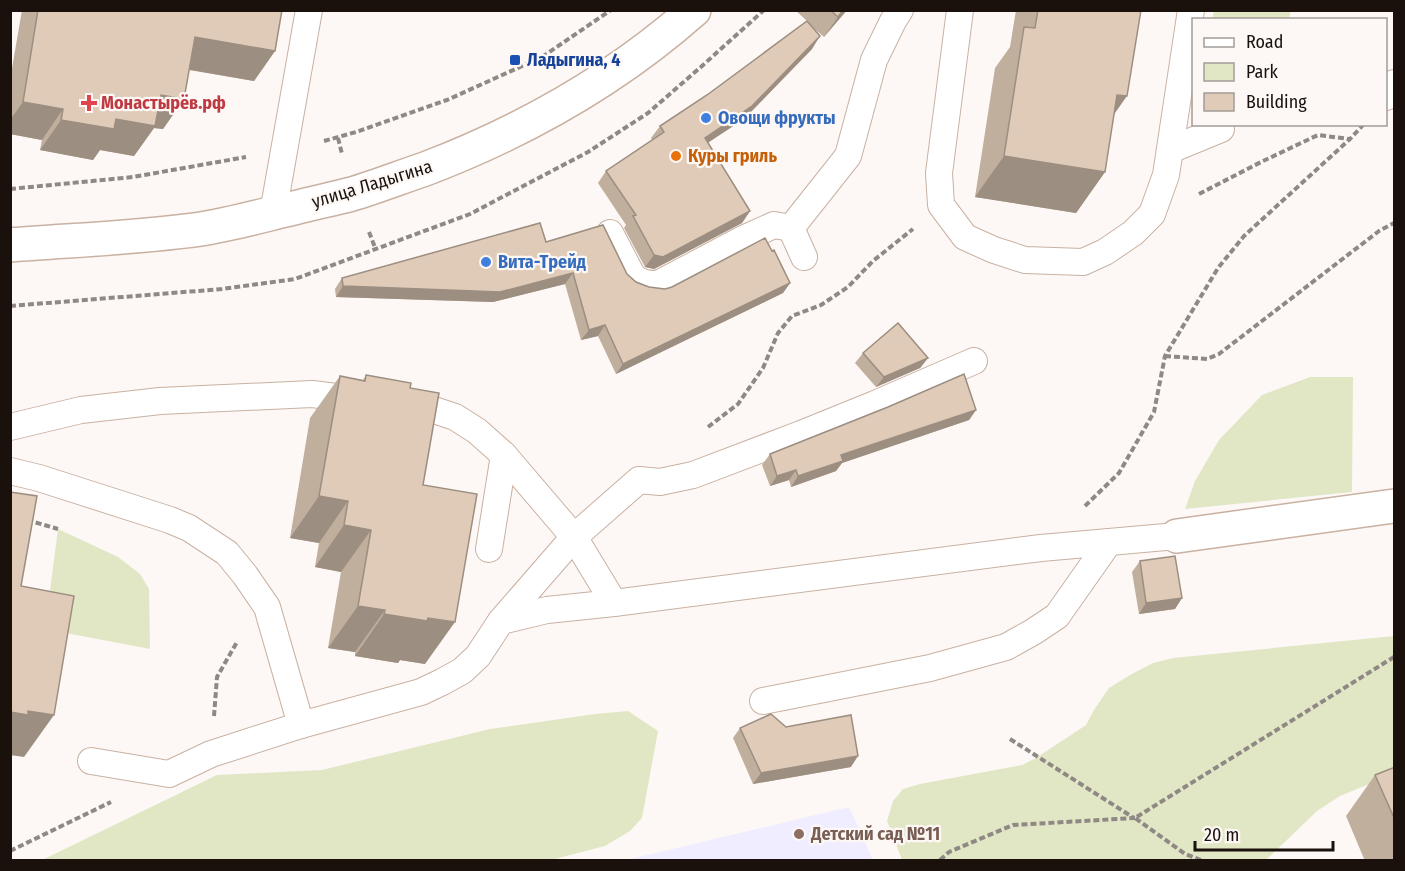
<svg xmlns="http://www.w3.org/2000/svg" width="1405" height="871" font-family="'Fira Sans Condensed',sans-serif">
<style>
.education{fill:#efedff}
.green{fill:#e1e7c5}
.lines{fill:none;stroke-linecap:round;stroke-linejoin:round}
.service-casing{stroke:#c9b1a2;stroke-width:28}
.minor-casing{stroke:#c9b1a2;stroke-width:36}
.tertiary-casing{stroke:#c9b1a2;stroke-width:36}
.path{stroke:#8f8884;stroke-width:4;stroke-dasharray:6 3;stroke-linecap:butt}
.service{stroke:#fff;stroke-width:26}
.minor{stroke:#fff;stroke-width:33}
.tertiary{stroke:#fff;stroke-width:33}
.wall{fill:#c0af9d}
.shaded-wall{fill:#9c8e80}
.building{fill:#dfcbb7;stroke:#9c8e80;stroke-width:1.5}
.transit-dot{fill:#1a4fb4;stroke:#fdf8f5;stroke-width:2}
.health-dot{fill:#e0444e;stroke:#fdf8f5;stroke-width:2}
.shop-dot{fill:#3f7fe0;stroke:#fdf8f5;stroke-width:2}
.food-dot{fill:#e8710a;stroke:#fdf8f5;stroke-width:2}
.education-dot{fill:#8d6e63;stroke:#fdf8f5;stroke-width:2}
.labels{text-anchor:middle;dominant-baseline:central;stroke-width:4.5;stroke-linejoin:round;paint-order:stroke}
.transit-label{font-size:18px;font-weight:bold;fill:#164399;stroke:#fdf8f5;text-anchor:start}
.health-label{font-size:18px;font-weight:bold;fill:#be3a42;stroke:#fdf8f5;text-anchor:start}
.shop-label{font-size:18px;font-weight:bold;fill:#366cbe;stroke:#fdf8f5;text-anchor:start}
.food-label{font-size:18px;font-weight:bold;fill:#c56008;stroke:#fdf8f5;text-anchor:start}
.street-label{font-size:18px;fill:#1a110c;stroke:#fdf8f5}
.education-label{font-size:18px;font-weight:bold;fill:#785e54;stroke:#fdf8f5;text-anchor:start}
</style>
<rect width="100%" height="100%" fill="#fdf8f5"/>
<polygon class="education" points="849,807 873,860 626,860"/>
<g class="green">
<polygon points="1214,11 1214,10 1291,11 1289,19 1212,19"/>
<polygon points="1310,377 1353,377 1352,492 1185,509 1195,481 1219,440 1262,395"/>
<polygon points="58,529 118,557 140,574 149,589 150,649 45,629"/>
<polygon points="1394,636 1394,774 1340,796 1317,811 1266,860 902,860 887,821 893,801 903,789 920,784 1022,765 1036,758 1086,725 1094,710 1109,688 1130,675 1153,663 1173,658"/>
<polygon points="628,711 658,731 642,818 630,831 605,846 551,860 42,860 217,775 322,770 490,729 595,714"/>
</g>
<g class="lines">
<g class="service-casing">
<g id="service">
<polyline points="960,10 939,173 941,205 965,237 994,250 1025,260 1083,262 1105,252 1133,233 1152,214 1166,175 1191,10"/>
<polyline points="1386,97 1394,83"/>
<polyline points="1170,150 1221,129"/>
<polyline points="273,213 309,10"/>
<polyline points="791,228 848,156 874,60 893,21 900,10"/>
<path d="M610,233l23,44c8,6 15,7 25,7l87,-46 29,-13 17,3 13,29"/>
<polyline points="404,404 425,407 455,417 477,431 504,455 574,537 614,603"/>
<polyline points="10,427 81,410 160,401 312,394 361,400"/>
<polyline points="10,471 39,478 170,520 189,528 227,553 245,575 267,607 301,725"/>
<polyline points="489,549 504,455"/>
<polyline points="501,621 574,537 639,480 660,482 693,475 801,434 875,404 974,361"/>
<polyline points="763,701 930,668 1006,647 1033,632 1057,616 1109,542"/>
<polyline points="91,761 169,774 211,754 301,725 421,692 442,682 462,671 478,656 501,621 547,610 614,603 1041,548 1177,536"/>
</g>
</g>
<g class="minor-casing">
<polyline id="minor" points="1177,536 1394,506"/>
</g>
<g class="tertiary-casing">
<path id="tertiary" d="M10,245c64,-5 128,-7 191,-16 31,-5 63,-14 93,-21 19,-5 39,-9 58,-14 24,-7 49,-17 73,-25 97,-37 190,-89 269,-159"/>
</g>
<g class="path">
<polyline points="338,138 342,154"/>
<polyline points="324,141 356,132 447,100 542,57 611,10"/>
<polyline points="10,189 133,177 246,157"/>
<polyline points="1199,194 1261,162 1318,135 1349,139"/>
<polyline points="369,232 376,250"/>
<polyline points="10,306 222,289 295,279 470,214 588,152 648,113 702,66 764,10"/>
<polyline points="1165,356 1207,359 1219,354 1379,231 1394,223"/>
<polyline points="708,427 738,404 763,368 778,333 792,316 821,305 848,287 873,261 913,229"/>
<polyline points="1085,506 1119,473 1154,412 1165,356 1218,268 1244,236 1350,139 1363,125"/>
<polyline points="27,520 58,529"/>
<polyline points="214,716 217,677 237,642"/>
<polyline points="1010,739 1134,818"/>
<polyline points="10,851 111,802"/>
<polyline points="940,860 949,852 1013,825 1135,818"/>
<polyline points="1201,860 1185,854 1135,818 1394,657"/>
</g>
<use href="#service" class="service"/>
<use href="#minor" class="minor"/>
<use href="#tertiary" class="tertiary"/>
</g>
<g class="wall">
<polygon points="22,10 282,10 275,51 254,81 189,70 184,99 163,129 154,128 134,156 100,150 93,160 40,150 42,140 10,134 10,80"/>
<polygon points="795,10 847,10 824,37 810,25 812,49 744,119 708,142 750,211 742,223 654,269 645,267 624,228 626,225 598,183 606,171 652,140 651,138 660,126 707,95 807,21"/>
<polygon points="1016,10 1141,10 1114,115 1105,172 1076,213 975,197 995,68 1010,47"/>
<polygon points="546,242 627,274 636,282 649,287 665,289 790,283 783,293 616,374 598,336 581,340 565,284 493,302 336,297 335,289 342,278"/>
<polygon points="863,353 928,358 920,368 876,387 855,363"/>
<polygon points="366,375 410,388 423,485 425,664 400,660 398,663 355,656 355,652 328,648 341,572 315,567 319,543 290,538 310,418 340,376 363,380"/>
<polygon points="976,410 969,420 842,463 836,471 791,487 789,480 770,486 762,465 770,454"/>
<polygon points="1140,561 1182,598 1175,609 1139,614 1132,572"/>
<polygon points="786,727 851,767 753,784 733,738 740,728"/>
<polygon points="1395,767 1395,861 1365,861 1346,816 1375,775"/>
</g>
<g class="shaded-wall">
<polygon points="843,10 847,10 824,37 838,17"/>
<polygon points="820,36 812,49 744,119 697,150 705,138"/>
<polygon points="195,37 275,51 254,81 174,67"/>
<polygon points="161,95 184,99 163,129 154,128 134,156 100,150 93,160 40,150 61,120 116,119"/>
<polygon points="1117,95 1127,96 1098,137"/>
<polygon points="23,102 63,109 42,140 10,134 10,120"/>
<polygon points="1004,156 1105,172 1076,213 975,197"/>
<polygon points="750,211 742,223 654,269 645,267 654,255"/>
<polygon points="573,273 565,284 493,302 336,297 343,286"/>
<polygon points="790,283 783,293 616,374 623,364"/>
<polygon points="605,325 598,336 581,340 589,330"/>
<polygon points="928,358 920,368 876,387 884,377"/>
<polygon points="976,410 969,420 842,463 836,471 791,487 798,476 841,455"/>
<polygon points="796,470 789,480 770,486 777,476"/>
<polygon points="319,496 348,501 319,543 290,538"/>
<polygon points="344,525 371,530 341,572 315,567"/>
<polygon points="1182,598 1175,609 1139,614 1146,603"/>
<polygon points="358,606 385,610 355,652 328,648"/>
<polygon points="384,614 428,618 455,622 425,664 400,660 398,663 355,656"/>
<polygon points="28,711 54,715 24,757 10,755 10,712"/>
<polygon points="858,756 851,767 753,784 761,773"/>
</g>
<g class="building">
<polygon points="38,10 282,10 275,51 195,37 184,99 161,95 155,126 116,119 114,129 61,120 63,109 23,102"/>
<polygon points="830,10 843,10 838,17"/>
<polygon points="1038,10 1141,10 1127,96 1117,95 1105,172 1004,156 1024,27 1035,28"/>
<polygon points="807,21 820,36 752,106 705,138 750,211 663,257 654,255 633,216 636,215 606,171 664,132 660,126 707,95"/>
<polygon points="540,223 546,242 603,225 627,274 636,282 649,287 665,289 672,287 765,238 772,251 774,250 790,283 623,364 605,325 589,330 573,273 500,292 343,286 342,278"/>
<polygon points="898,323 928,358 884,377 863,353"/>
<polygon points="964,374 976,410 841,455 843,461 798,476 796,470 777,476 770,454 888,407"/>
<polygon points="366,375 411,383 410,388 439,393 423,485 477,494 455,622 428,618 427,621 384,614 385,610 358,606 371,530 344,525 348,501 319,496 340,376 365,381"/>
<polygon points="10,492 37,496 21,586 74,596 54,715 28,711 28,715 10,712"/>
<polygon points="1175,556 1182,598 1146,603 1140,561"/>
<polygon points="771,714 786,727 851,715 858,756 761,773 740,728"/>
<polygon points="1395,767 1395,820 1375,775"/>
</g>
<rect class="transit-dot" x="509" y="54" width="12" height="12" rx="3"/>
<path class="health-dot" d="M86 94h6v6h6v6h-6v6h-6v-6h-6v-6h6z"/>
<g class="shop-dot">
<circle cx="706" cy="118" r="6"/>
<circle cx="486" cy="262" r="6"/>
</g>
<circle class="food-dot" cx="676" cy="156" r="6"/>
<circle class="education-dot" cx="799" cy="834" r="6"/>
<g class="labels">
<g class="transit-label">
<text x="527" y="60">Ладыгина, 4</text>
</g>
<g class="health-label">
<text x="101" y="103">Монастырёв.рф</text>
</g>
<g class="shop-label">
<text x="718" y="118">Овощи фрукты</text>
<text x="498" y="262">Вита-Трейд</text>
</g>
<g class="food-label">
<text x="688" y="156">Куры гриль</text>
</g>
<g class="street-label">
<text transform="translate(372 184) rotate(-17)">улица Ладыгина</text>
</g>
<g class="education-label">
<text x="811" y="834">Детский сад №11</text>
</g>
</g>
<rect width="1405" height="871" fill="none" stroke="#1a110c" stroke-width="24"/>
<rect x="1192" y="18" width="195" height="108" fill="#fdf8f5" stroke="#a29c98" stroke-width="1.5"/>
<rect x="1204" y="38" width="30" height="9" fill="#ffffff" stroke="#a29c98" stroke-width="1.5"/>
<text x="1246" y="48" font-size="18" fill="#1a110c">Road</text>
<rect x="1204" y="63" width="30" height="18" fill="#e1e7c5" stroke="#a29c98" stroke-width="1.5"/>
<text x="1246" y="78" font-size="18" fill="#1a110c">Park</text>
<rect x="1204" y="93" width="30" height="18" fill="#dfcbb7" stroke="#a29c98" stroke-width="1.5"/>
<text x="1246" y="108" font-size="18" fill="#1a110c">Building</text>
<path d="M1195 841v9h138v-9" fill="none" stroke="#1a110c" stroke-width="3"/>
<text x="1204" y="841" font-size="18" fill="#1a110c" stroke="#fdf8f5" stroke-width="4.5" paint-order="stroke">20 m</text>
</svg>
